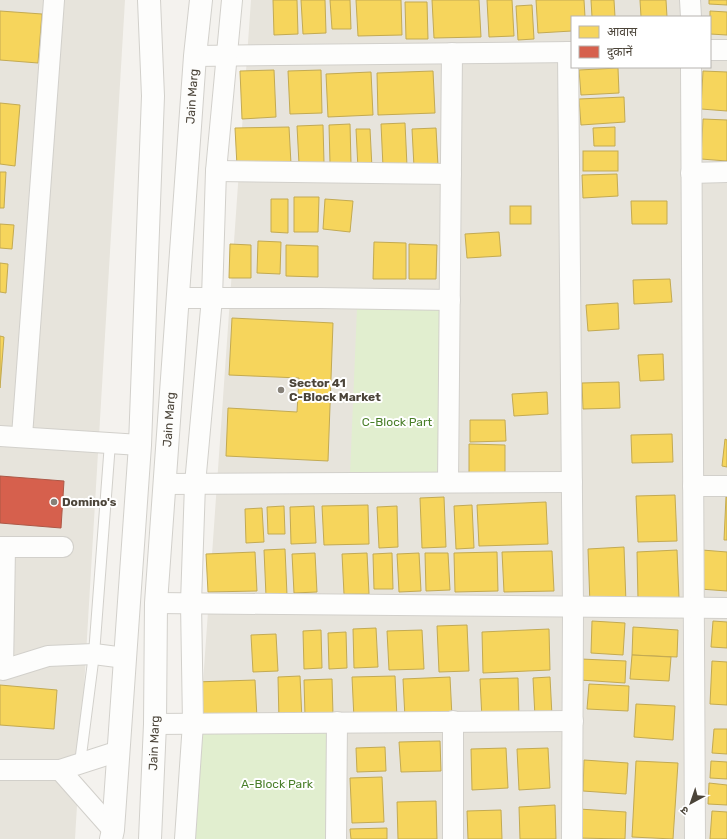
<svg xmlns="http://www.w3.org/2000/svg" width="727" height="839" font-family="Rubik,'Noto Sans Devanagari',sans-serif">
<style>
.residential{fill:#e7e4dc;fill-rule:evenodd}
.green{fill:#e1eecf}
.homes{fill:#f6d55c;stroke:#c3aa52}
.shops{fill:#d6604d;stroke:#ac5847}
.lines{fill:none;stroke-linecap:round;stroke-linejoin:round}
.service-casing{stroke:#d2d0cb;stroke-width:12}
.minor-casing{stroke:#d2d0cb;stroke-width:22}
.tertiary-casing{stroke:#d2d0cb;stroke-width:24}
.service{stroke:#fdfdfc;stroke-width:10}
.minor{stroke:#fdfdfc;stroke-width:20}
.tertiary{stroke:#fdfdfc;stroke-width:22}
.poi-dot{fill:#868178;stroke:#fff;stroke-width:1.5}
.labels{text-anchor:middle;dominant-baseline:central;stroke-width:4;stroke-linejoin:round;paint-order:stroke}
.street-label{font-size:12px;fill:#4b4439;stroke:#fff}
.poi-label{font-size:12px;font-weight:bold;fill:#4b4439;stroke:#fff;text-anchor:start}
.park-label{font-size:12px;fill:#4a7f2a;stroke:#fff}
</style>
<rect width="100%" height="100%" fill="#f4f2ee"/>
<g class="residential">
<polygon points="0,0 125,0 75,839 0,839"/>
<path d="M251,0h476v839h-535zM572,17h138v50h-138z"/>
</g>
<g class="green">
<polygon points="445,305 440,474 350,474 357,308"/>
<polygon points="334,727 332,839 175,839 182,730"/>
</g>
<g class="homes">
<polygon points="273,0 297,0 298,34 274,35"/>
<polygon points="301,0 325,0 326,33 303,34"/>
<polygon points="330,0 350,0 351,29 332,29"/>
<polygon points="356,0 401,0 402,35 358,36"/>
<polygon points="432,0 479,0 481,37 434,38"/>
<polygon points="487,0 512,0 514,36 489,37"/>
<polygon points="536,0 584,0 585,17 572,17 572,31 538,33"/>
<polygon points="591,0 614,0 615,17 592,17"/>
<polygon points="640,0 666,0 667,17 641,17"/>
<polygon points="709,0 727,0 727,5 709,4"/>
<polygon points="405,2 427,2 428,39 406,39"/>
<polygon points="532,5 534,39 518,40 516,6"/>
<polygon points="0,11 42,14 38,63 0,60"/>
<polygon points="710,11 727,12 727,35 710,34"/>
<polygon points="618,68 619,93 581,95 579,70"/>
<polygon points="274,70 276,117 242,119 240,71"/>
<polygon points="321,70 322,113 290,114 288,71"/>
<polygon points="433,71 435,113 378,115 377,73"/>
<polygon points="703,71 727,72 727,111 701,109"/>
<polygon points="371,72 373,115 328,117 326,74"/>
<polygon points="624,97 625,122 581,125 579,99"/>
<polygon points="0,103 20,105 15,166 0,164"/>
<polygon points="703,119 727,120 727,161 701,159"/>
<polygon points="405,123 407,166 383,167 381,124"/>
<polygon points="350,124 351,163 330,163 329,125"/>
<polygon points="323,125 324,163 299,164 297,126"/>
<polygon points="289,127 291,164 237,166 235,128"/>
<polygon points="615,127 615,146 594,146 593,128"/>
<polygon points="436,128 438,166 414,167 412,129"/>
<polygon points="356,129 370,129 372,168 358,169"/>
<rect x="583" y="151" width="35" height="20"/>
<polygon points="0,172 6,172 4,208 0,208"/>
<polygon points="617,174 618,196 583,198 582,175"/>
<polygon points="294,197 319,197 318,232 294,232"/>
<polygon points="271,199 288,199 288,233 271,232"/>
<polygon points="325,199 353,201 350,232 323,229"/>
<polygon points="631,201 667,201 667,224 632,224"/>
<rect x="510" y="206" width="21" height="18"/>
<polygon points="0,224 14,225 12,249 0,248"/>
<polygon points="499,232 501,256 467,258 465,234"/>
<polygon points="258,241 281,242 280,274 257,273"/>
<polygon points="374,242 406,243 406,279 373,279"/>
<polygon points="230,244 251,245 251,278 229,278"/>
<polygon points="409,244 437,245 436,279 409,279"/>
<polygon points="286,245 318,246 318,277 286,276"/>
<polygon points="0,263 8,264 6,293 0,292"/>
<polygon points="670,279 672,302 634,304 633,280"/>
<polygon points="618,303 619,329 588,331 586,305"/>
<polygon points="232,318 333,323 328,461 226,456 228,408 297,412 299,378 229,375"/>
<polygon points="0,336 4,337 0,388"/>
<polygon points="663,354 664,380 640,381 638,355"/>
<polygon points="619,382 620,408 583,409 582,383"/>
<polygon points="547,392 548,414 514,416 512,394"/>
<polygon points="470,420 505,420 506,441 470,442"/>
<polygon points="672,434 673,462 632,463 631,435"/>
<polygon points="725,439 727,440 727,467 722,466"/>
<polygon points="469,444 505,445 505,477 469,476"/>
<polygon points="675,495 677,541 638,542 636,496"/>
<polygon points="444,497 446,547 422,548 420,498"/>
<polygon points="726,497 727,497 727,540 724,540"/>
<polygon points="546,502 548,544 479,546 477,505"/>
<polygon points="368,505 369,544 324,545 322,506"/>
<polygon points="472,505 474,548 456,549 454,506"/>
<polygon points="284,506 285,534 268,534 267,507"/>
<polygon points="314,506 316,543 291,544 290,507"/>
<polygon points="397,506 398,547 379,548 377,507"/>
<polygon points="262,508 264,542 246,543 245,509"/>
<polygon points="624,547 626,603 590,605 588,549"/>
<polygon points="285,549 287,595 266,596 264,550"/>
<polygon points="677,550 679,598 638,599 637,552"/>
<polygon points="702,550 727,552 727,591 700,589"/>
<polygon points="552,551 554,591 504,592 502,552"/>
<polygon points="255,552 257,591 208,592 206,554"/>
<polygon points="497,552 498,591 455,592 454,553"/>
<polygon points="315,553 317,592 294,593 292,554"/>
<polygon points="367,553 369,594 344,594 342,554"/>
<polygon points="392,553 393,589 374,589 373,554"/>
<polygon points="419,553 421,591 399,592 397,554"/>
<polygon points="425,553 448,553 450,590 426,591"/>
<polygon points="592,621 625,623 623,655 591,653"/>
<polygon points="713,621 727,622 727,648 711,647"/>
<polygon points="467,625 469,671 439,672 437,626"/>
<polygon points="633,627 678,630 677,657 632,655"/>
<polygon points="376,628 378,667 354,668 353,629"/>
<polygon points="549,629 550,670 483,673 482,632"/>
<polygon points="321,630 322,668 304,669 303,631"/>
<polygon points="422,630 424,669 389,670 387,631"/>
<polygon points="346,632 347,668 329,669 328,633"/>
<polygon points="276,634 278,671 253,672 251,635"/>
<polygon points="632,655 671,657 669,681 630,679"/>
<polygon points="581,659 626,661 625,683 580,680"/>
<polygon points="712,661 727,662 727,705 710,704"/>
<polygon points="300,676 302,720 279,721 278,677"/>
<polygon points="395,676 397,718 354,719 352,677"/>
<polygon points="450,677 452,717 405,718 403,679"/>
<polygon points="550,677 552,716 535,717 533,678"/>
<polygon points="518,678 519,718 482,719 480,679"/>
<polygon points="332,679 333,715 305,716 304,680"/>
<polygon points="255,680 257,718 196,720 195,682"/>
<polygon points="589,684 629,686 628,711 587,709"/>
<polygon points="0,685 57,690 54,729 0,725"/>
<polygon points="636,704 675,706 673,740 634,737"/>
<polygon points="714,729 727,729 727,754 712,753"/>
<polygon points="440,741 441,771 401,772 399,742"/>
<polygon points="385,747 386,771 357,772 356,748"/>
<polygon points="506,748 508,788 472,790 471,749"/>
<polygon points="548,748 550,788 519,790 517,749"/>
<polygon points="584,760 628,763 626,794 583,791"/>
<polygon points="636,761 678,763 673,839 632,837"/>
<polygon points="711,761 727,762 727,779 710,778"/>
<polygon points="382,777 384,822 352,823 350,778"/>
<polygon points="709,783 727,785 727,805 708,804"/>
<polygon points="436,801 437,839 398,839 397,802"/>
<polygon points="555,805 556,839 520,839 519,807"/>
<polygon points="579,809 626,812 625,839 577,838"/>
<polygon points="501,810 502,839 468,839 467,811"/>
<polygon points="712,811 727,812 727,839 710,839"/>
<polygon points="387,828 387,839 351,839 350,829"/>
</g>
<polygon class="shops" points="0,476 64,481 61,528 0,523"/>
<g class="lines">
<g class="service-casing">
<polyline id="service" points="80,763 94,654 110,443"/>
</g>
<g class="minor-casing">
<g id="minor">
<polyline points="690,0 691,17"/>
<polyline points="710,50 727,50"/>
<polyline points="568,52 573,608 572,839"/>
<polyline points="195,56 572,52"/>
<polyline points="691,67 695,839"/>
<polyline points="216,171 451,174"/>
<polyline points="691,173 727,172"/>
<polyline points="178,298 320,298 450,300"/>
<polyline points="0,436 140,445"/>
<polyline points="22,436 54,0"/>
<polyline points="448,482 452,53"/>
<polyline points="164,484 572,482"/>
<polyline points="693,486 727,486"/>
<polyline points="0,547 63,547"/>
<polyline points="5,547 3,670 48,656 94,654 125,658"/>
<polyline points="156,603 727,608"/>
<polyline points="453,721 453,839"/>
<polyline points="155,724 573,721"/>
<polyline points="0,770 60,770 119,751"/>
<polyline points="60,770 113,830"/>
<polyline points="185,839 193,723 191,603 195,484 212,298 216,171 232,0"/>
<polyline points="336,839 337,722"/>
</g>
</g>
<g class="tertiary-casing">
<g id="tertiary">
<polyline points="111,839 113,830 140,445 153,96 149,0"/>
<path id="s1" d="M150,839l5,-115 1,-121 39,-547 6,-56"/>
</g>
</g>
<use href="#service" class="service"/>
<use href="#minor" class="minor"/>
<use href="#tertiary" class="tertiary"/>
</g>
<g class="poi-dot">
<circle cx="281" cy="390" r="4"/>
<circle cx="54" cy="502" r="4"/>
</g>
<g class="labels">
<g class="street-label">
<text stroke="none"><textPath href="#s1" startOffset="744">Jain Marg</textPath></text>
<text stroke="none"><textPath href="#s1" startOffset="420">Jain Marg</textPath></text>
<text stroke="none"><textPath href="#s1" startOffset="96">Jain Marg</textPath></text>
</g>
<g class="poi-label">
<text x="289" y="383">Sector 41<tspan x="289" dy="14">C-Block Market</tspan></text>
<text x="62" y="502">Domino's</text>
</g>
<g class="park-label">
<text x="397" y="422">C-Block Part</text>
<text x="277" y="784">A-Block Park</text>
</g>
</g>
<rect x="571" y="16" width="140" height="52" fill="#ffffff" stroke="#b7b4b0"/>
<rect x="579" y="26" width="20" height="12" fill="#f6d55c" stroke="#b7b4b0"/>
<text x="607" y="36" font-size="12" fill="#4b4439">आवास</text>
<rect x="579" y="46" width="20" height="12" fill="#d6604d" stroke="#b7b4b0"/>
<text x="607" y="56" font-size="12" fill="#4b4439">दुकानें</text>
<g transform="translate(691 803) rotate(220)" stroke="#ffffff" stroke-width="3" paint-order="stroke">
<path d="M0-3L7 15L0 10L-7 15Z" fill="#4b4439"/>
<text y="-6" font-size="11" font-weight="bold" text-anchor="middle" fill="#4b4439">उ</text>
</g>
</svg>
